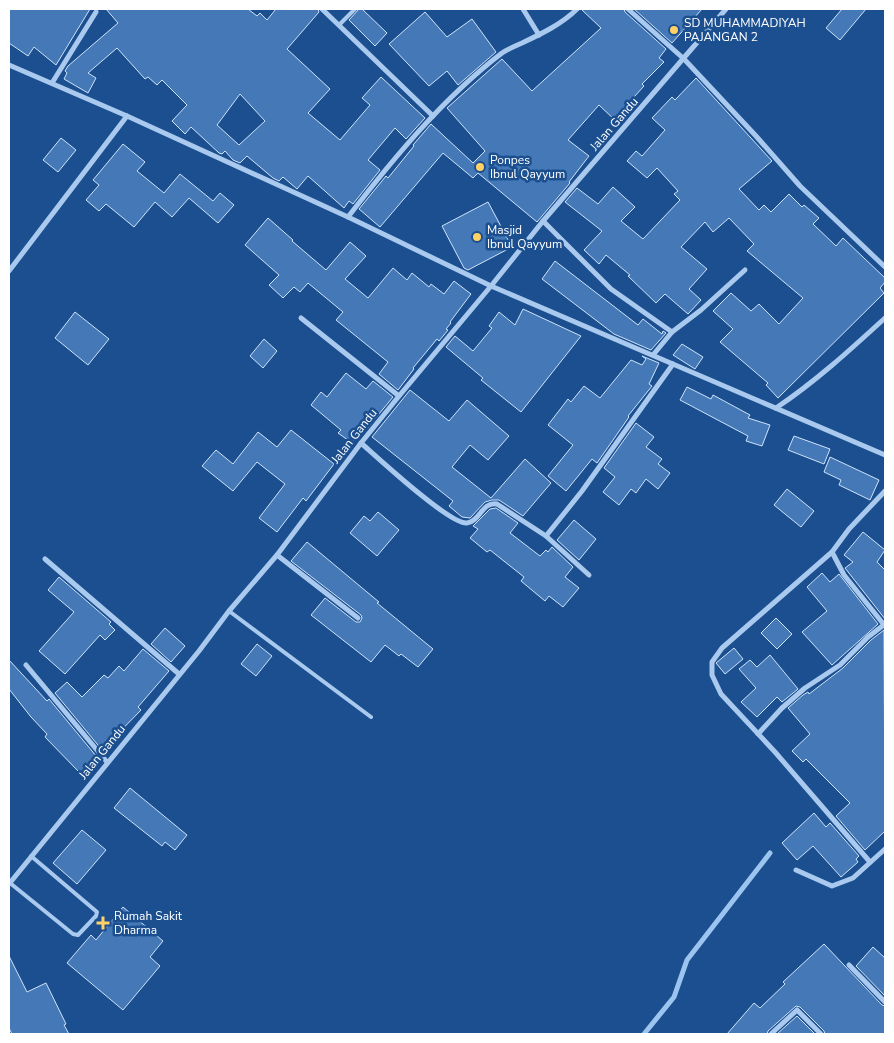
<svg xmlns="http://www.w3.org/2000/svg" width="894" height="1043" font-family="'Nunito Sans',sans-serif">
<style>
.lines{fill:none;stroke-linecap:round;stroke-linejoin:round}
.stream{stroke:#9cc4f0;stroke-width:5}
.building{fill:#4478b7;stroke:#cfe3fa;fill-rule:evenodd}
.service{stroke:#a9c9ee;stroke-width:4}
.minor{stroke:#a9c9ee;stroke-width:5}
.poi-dot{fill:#ffd166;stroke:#1b4f8f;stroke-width:2}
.labels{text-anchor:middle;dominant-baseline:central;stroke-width:5;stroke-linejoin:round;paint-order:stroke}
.poi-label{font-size:12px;fill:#fff;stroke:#1b4f8f;text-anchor:start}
.street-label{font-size:12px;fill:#fff;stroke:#1b4f8f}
</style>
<rect width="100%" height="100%" fill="#1b4f8f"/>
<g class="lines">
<polyline class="stream" points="644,1034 674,997 687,960 770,853"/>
</g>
<g class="building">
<polygon points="9,9 90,9 56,65 34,47 28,56 9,43"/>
<path d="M106,9h142l9,7 3,-3 7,7 9,-11h42l1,3 -32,37 43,40 -22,24 32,27 30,-35 -8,-7 19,-21 44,41 -19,21 -11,-11 -27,32 12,10 -27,34 -4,-3 -5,7 -36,-32 -11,13 -14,-12 -4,4 -6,-3 -26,-22 -7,7 -7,-3 -8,-9 -3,3 -3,-1 -28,-26 -6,7 -13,-13 15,-16 -25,-25 -5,5 -9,-8 -3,2 -28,-31 -29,25 8,5 -8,15 -24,-14 3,-6 -2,-2 3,-5 50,-43zM240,94l25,27 -26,24 -22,-20z"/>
<polygon points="359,9 362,9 387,33 375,46 349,20"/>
<polygon points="581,9 624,9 625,12 666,49 659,58 664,62 642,84 644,86 634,97 638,101 618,123 599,105 568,140 589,156 569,182 570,183 537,222 478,173 473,178 443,153 380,227 359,209 386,176 388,178 414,146 413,145 431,124 473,163 485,151 447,108 502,59 532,91 601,28"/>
<polygon points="634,9 702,9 672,43"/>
<polygon points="842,9 866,9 840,40 826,28"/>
<polygon points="425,12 447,37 472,19 496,52 458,85 447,71 429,86 389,44"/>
<polygon points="696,78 772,161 739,189 759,210 764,205 771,212 789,194 802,207 804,205 819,218 813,224 836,246 843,238 885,278 885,282 880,288 884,293 778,398 766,385 768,383 720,342 733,329 713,311 731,293 751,311 759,304 779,324 803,298 747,251 754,244 729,218 713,232 705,222 681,247 707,269 689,289 701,300 688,314 665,294 656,303 628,276 630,275 606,255 599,264 584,250 602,231 565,202 577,188 598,204 613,187 635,207 621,221 643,239 680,200 674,194 678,191 657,168 647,178 627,161 636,151 642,156 665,130 652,118 672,97 675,100"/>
<polygon points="61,138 76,150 58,172 43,160"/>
<polygon points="123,144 145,162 137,171 164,193 180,174 213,201 220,193 234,205 218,223 189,198 172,217 155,202 134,227 106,204 99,211 86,200 99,185 93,180"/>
<polygon points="488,202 512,247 468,270 464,268 442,226"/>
<polygon points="268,218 293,240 292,241 326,270 350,242 366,256 345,279 368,298 393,268 407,280 412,273 429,287 431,284 444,294 454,281 471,294 450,322 451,323 446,329 448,330 439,341 437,339 413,368 414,369 398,390 379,374 388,362 336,320 343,312 308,283 300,292 294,287 283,298 269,285 279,275 245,245"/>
<polygon points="555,261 638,325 643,319 662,334 663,331 666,333 651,350 614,334 542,279"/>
<polygon points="523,309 581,336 521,412 481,380 483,378 446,347 455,336 473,351 492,328 489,326 499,312 515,325"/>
<polygon points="75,312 109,339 88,365 55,338"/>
<polygon points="264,339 277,351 263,368 250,356"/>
<polygon points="682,344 703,357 695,369 673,355"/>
<polygon points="642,356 659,363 649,384 652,386 628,416 629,417 597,463 592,459 566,491 548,476 573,445 548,425 568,399 571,402 584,386 600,398 631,360 642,365 646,359"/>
<polygon points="346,373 366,389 373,381 393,397 365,431 362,429 352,443 338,433 341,430 311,405 321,392 327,397"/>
<polygon points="687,387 711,399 713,395 750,415 748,418 770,425 762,446 746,441 748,436 680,400"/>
<polygon points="410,390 449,421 467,400 509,436 488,460 470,445 452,467 491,498 525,459 551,483 523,516 499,500 492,500 485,502 470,518 462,517 449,506 453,501 372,437"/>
<polygon points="636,423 654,437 646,447 662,459 658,464 670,473 658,489 646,479 636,493 631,489 619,505 603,492 615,477 604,468"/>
<polygon points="291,430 334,464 306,501 303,498 277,532 259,518 285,484 257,462 233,491 202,466 216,450 233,464 258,432 277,447"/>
<polygon points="794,436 830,449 824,464 788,450"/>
<polygon points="830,457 879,480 870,500 839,485 841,480 824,472"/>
<polygon points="787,489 814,511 801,527 774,505"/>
<polygon points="496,508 518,523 510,533 540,556 546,550 548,552 552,547 573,567 565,577 579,588 563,607 549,596 545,601 521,581 524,577 490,550 487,552 470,538 478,529 473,526 490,509"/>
<polygon points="378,512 399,530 377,556 350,533 364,516 370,521"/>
<polygon points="574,520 596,539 579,560 557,540"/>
<polygon points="863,532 885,550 877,562 885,570 885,619 845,568 853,562 844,555"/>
<polygon points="307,542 379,602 377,603 433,649 418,667 401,654 399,656 385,645 371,662 311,615 325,598 356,622 360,622 362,618 361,615 291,561"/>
<polygon points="822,573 830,582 839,574 878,624 832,665 802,632 827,611 807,587"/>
<polygon points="59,577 111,622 109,624 115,630 105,640 100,635 65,674 39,651 74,612 48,590"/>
<polygon points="776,618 792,634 777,649 761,633"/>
<polygon points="165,628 185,646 171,662 151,644"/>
<polygon points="884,630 885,831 865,850 836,816 850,803 806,759 803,762 792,751 810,734 788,708 803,695 808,692 809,694 843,668 871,640"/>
<polygon points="257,644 272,656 256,676 241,664"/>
<polygon points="734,648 743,659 725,674 716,663"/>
<polygon points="143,649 169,671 138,707 141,710 102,750 55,693 67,682 82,697 104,675 108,678 119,666 124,671"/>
<polygon points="770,655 798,689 782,702 777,697 757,717 741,702 756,688 739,669 750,660 757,667"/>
<polygon points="9,660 47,701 49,699 97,757 80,773 45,737 47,734 31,717 9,689"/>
<polygon points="130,788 187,835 175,850 165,842 162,846 114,808"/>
<polygon points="814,813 826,827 830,823 859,856 856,859 858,862 841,877 813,846 797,860 782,843"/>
<polygon points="82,830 106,850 77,884 53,863"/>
<polygon points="123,907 163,941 150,957 160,966 123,1010 67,963 91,935 96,940"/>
<polygon points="824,944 882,1005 885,1006 885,1034 825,1034 824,1031 800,1007 796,1006 768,1031 767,1034 727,1034 754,1003 760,1008 785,984 783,982"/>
<polygon points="873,947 885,958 885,996 856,966"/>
<polygon points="9,956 27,992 46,983 66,1024 64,1025 69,1034 12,1034 9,1028"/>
<polygon points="797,1016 815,1034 777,1034"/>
</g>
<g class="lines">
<g class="service">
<polyline points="339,25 355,9"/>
<polyline points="229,611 371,717"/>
<polyline points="10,883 73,934 78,935 96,916 97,912 31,856"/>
</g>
<g class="minor">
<polyline points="322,9 433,116"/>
<polyline points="523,9 539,35"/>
<polyline points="628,9 684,59 756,136 800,186 885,267"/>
<polyline points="9,65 127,116 348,217 491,286 885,455"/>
<polyline points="52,83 96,12"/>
<path d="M348,217c44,-57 96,-120 154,-164 6,-4 13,-7 20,-10 19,-9 40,-19 55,-34"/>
<polyline points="543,221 611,289 672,332"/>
<polyline points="9,271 127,116"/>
<polyline points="301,318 399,396"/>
<polyline points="653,355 672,332 701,310 745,270"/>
<path d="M776,408c39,-26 74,-58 109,-90"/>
<path d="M361,443c16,14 89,82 106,80 13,-1 15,-22 30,-19l49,32 36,-45 91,-127"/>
<polyline points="546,536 589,575"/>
<polyline points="832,552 844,575 885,626"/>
<polyline points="277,555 358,618"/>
<polyline points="45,559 179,674"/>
<polyline points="26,665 107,762"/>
<polyline points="758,734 782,708 805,688 840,665 868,637 885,624"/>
<polyline points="870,862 775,752 721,694 712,675 712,662 722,648 832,552 849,529 885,491"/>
<polyline points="796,870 832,886 853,878 885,849"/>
<polyline points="9,884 199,651 229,611 277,555 361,443 399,396 491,286 543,221 726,9"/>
<polyline points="849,965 885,1002"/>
<polyline points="771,1034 797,1010 821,1034"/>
</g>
</g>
<g class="poi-dot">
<circle cx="674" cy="30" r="5"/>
<circle cx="480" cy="167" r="5"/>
<circle cx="477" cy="237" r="5"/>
<path d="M100.5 915.5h5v5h5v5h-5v5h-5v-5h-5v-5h5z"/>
</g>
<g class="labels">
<g class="poi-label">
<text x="684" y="23">SD MUHAMMADIYAH<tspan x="684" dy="14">PAJANGAN 2</tspan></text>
<text x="490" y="160">Ponpes<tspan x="490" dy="14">Ibnul Qayyum</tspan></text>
<text x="487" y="230">Masjid<tspan x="487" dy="14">Ibnul Qayyum</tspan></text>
<text x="114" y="916">Rumah Sakit<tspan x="114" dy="14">Dharma</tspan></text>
</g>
<g class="street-label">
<text transform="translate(614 124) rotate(-49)">Jalan Gandu</text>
<text transform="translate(354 436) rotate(-52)">Jalan Gandu</text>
<text transform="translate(102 752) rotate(-51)">Jalan Gandu</text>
</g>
</g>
<rect width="894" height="1043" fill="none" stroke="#ffffff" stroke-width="20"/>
</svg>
